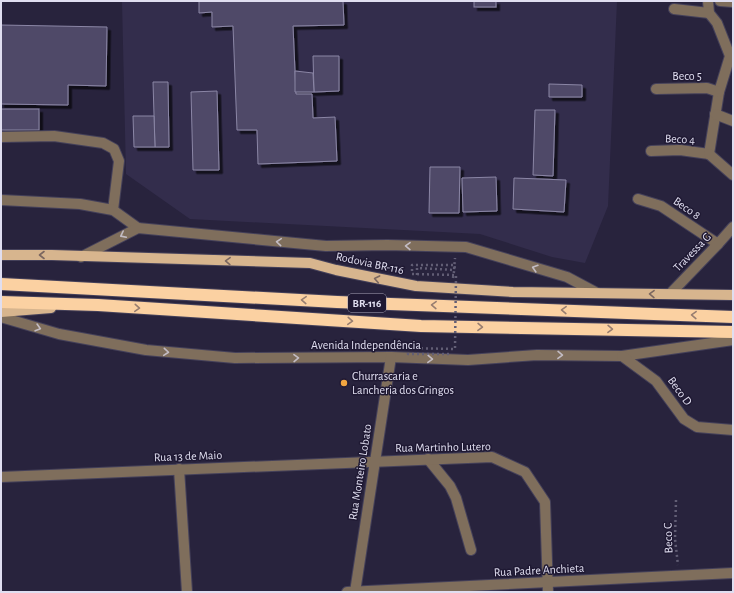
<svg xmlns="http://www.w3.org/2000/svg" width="734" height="593" font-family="'Alegreya Sans',sans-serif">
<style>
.built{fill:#332d4c}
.building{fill:#4f4a67;stroke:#8b86a6;filter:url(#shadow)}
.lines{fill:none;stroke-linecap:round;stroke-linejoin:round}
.minor-casing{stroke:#45415a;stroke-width:12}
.major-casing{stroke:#45415a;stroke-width:12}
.highway-casing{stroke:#45415a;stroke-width:14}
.path{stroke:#625e75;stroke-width:2.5;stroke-dasharray:2 3;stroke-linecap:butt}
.minor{stroke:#7f6e5c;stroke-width:10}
.major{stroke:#d7b58e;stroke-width:10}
.highway{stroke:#fbd1a2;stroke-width:12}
.path-bridge{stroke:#625e75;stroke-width:2.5;stroke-dasharray:2 3;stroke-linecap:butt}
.oneway{stroke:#c3bcc4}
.oneway2{stroke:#7b6760}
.oneway3{stroke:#987e70}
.poi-dot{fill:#f2a541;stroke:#1f1933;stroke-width:1.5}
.labels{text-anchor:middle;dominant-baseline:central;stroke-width:3;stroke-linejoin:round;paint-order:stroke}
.shield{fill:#1f1933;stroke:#a6a3b7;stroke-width:1}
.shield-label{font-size:11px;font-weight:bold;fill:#e0def0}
.street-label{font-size:12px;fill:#e0def0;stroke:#1f1933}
.poi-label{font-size:12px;fill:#e0def0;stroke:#1f1933;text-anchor:start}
</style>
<defs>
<filter id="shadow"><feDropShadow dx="3.5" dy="3.5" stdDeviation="0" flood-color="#0009"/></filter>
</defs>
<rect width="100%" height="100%" fill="#28233d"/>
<polygon class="built" points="122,1 617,1 608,206 585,263 552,257 480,234 190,219 126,174"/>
<g class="building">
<polygon points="199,1 343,1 344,25 293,26 296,94 312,94 313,118 335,117 337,161 258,164 257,130 237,130 233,26 212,27 212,12 199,13"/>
<rect x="474" y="1" width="22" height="6"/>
<polygon points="1,25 107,27 106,86 68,85 68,105 1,104"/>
<polygon points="313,56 339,56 339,91 314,92"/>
<polygon points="295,71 313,73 314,92 295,92"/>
<polygon points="153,82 168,82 169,147 155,147"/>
<polygon points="549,84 582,85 582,97 549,97"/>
<polygon points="217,91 219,170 193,170 191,92"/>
<rect x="1" y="109" width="38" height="21"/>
<polygon points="535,110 555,110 553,176 533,175"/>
<polygon points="133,116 154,116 155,147 134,147"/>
<polygon points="430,167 460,167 459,213 429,213"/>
<polygon points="496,177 497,211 463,212 462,178"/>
<polygon points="514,178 566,180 564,212 513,209"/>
</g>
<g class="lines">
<g class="minor-casing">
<g id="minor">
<polyline points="708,1 709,13 717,23 730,56 719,92 709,154"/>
<polyline points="720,1 733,2"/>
<polyline points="674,9 709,13"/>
<polyline points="656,89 707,88 719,92"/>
<polyline points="715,114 733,121"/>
<polyline points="1,137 54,136 103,143 114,149 119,161 113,210"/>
<polyline points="651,151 680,150 709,154"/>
<polyline points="709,154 733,175"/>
<polyline points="638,199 661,206 718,244"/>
<polyline points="1,200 80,204 113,210 138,228"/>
<polyline points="81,257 138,228 326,246 387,245 466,247 567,277 597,293"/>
<polyline points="670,294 718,244 733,227"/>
<polyline points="1,317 59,334 146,350 235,358 391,357 468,360 537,355 622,356 733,340"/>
<polyline points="622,356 656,381 684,419 697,427 733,430"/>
<polyline points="428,459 450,486 456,498 471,550"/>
<polyline points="179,469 187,592"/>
<polyline points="1,477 492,457 525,472 545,502 548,592"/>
<polyline points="347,592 733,573"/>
<polyline points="355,592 391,357"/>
</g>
</g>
<g class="major-casing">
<g id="major">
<polyline points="1,255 52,255 310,263 336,270 416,286 513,292 733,295"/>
<polyline points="1,312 51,308"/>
</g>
</g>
<g class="highway-casing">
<g id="highway">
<polyline points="1,284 337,302 733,317"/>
<polyline points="1,302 98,305 421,326 733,332"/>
</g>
</g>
<g class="path">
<polyline points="417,275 417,268 454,270 455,258"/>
<polyline points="453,278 455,265"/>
<polyline points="676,500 675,539 678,565"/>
</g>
<use href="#minor" class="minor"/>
<use href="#major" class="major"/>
<use href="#highway" class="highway"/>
<polyline class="path-bridge" points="449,354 408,354 408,348 455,349 456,275 412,274 412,265 455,265"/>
</g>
<defs><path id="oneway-chevron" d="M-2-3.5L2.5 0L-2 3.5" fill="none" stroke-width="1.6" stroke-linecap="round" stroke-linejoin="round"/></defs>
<g class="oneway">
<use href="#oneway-chevron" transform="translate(123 235) rotate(153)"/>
<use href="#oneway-chevron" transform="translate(279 242) rotate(-175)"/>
<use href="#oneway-chevron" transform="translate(408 246) rotate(-179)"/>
<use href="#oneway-chevron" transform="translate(535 268) rotate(-163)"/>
<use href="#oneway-chevron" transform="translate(38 328) rotate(16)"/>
<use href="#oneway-chevron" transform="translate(166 352) rotate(5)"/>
<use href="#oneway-chevron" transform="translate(560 355) rotate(1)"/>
<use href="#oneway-chevron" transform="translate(296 358) rotate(-1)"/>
<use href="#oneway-chevron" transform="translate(430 359) rotate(2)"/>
</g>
<g class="oneway2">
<use href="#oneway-chevron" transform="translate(42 255) rotate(-180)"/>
<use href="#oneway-chevron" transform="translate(228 261) rotate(-178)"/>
<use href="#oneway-chevron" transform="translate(377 279) rotate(-169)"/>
<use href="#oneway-chevron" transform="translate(652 294) rotate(-179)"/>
</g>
<g class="oneway3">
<use href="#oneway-chevron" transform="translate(304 300) rotate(-177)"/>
<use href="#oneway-chevron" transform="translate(434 305) rotate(-178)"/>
<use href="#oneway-chevron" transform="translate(137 308) rotate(4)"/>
<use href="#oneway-chevron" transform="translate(564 310) rotate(-178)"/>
<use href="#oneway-chevron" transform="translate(694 315) rotate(-178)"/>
<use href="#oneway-chevron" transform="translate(350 321) rotate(4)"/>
<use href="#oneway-chevron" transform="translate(480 327) rotate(1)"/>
<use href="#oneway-chevron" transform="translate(610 329) rotate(1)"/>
</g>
<circle class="poi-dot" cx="344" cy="383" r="4"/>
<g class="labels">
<rect class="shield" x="348" y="294" width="38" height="18" rx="3"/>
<g class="shield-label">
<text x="367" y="303">BR-116</text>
</g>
<g class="street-label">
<text x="687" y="76">Beco 5</text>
<text transform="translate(680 139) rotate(3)">Beco 4</text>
<text transform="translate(687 208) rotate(35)">Beco 8</text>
<text transform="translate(692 252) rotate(-46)">Travessa G</text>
<text transform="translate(370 263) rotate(12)">Rodovia BR-116</text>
<text x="366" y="345">Avenida Independência</text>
<text transform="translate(680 391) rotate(54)">Beco D</text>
<text transform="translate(443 447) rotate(-1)">Rua Martinho Lutero</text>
<text transform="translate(188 456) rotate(-2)">Rua 13 de Maio</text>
<text transform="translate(360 472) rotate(-81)">Rua Monteiro Lobato</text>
<text transform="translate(668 538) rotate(-92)">Beco C</text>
<text transform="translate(539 570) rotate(-3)">Rua Padre Anchieta</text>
</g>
<g class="poi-label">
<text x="352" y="376">Churrascaria e<tspan x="352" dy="14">Lancheria dos Gringos</tspan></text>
</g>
</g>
<rect width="734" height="593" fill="none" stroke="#e0def0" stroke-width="4"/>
</svg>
